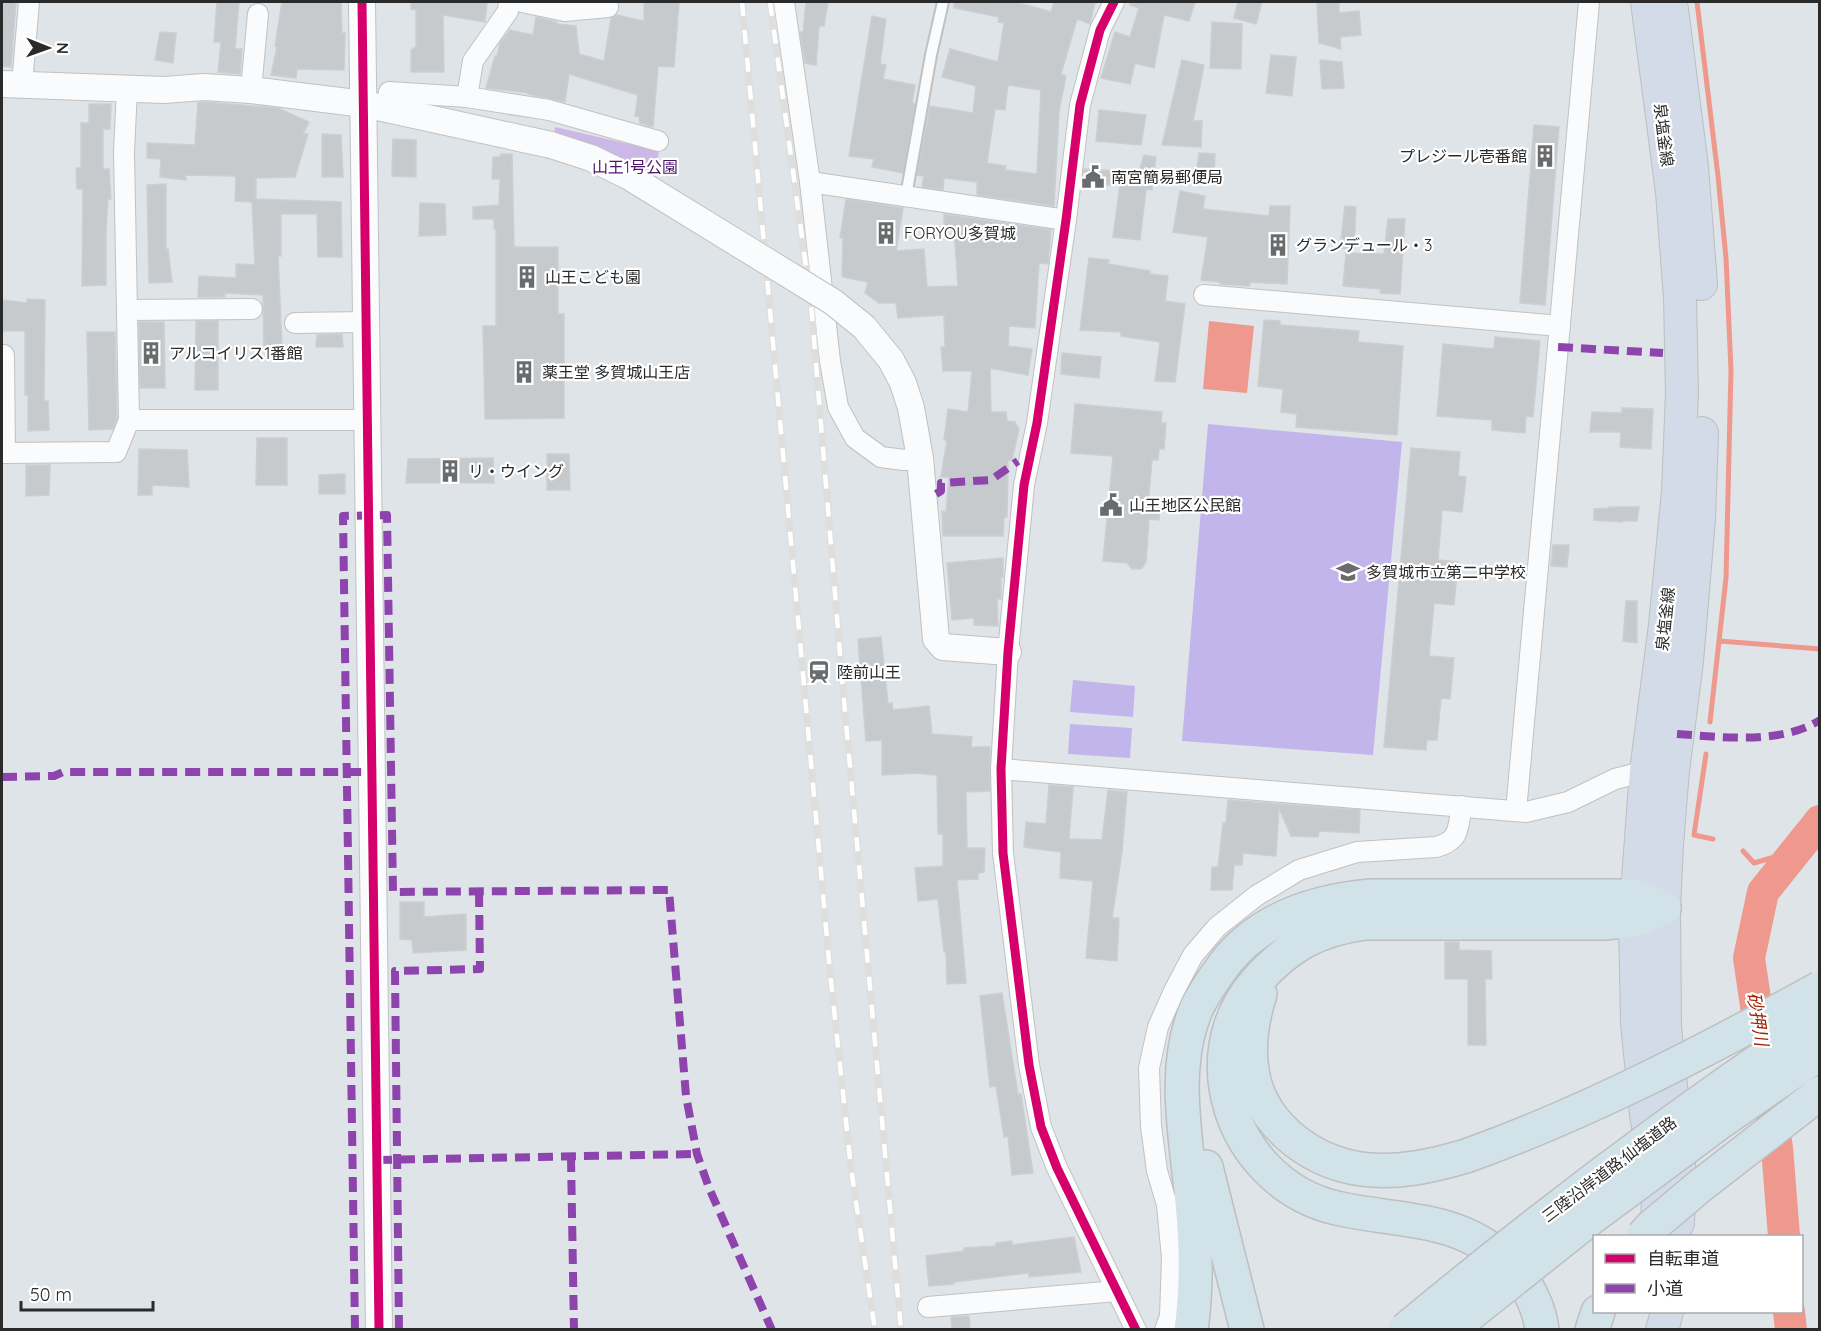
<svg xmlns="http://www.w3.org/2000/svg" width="1821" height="1331" font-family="Quicksand,'Noto Sans JP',sans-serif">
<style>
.green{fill:#ccb8e7}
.pitch{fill:#c1b5eb}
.water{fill:#ee988e}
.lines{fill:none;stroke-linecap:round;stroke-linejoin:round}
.stream{stroke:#ee988e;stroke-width:5}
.river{stroke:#ee988e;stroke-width:32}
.building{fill:#c6cacd;stroke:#cbcfd3;stroke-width:1.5;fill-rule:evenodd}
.service-casing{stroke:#c1c1c1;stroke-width:14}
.minor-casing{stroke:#c1c1c1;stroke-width:22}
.tertiary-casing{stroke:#c1c1c1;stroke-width:28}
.primary-casing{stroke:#bdbfc0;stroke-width:34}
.motorway-casing{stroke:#bdbfc0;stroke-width:36}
.service{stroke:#fafbfc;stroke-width:10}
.minor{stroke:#fafbfc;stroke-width:20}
.tertiary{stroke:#fafbfc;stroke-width:26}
.primary{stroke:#d2dbe7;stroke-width:32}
.motorway{stroke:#d2e2e9;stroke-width:33}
.rail-casing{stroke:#dededd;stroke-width:7}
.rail{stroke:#fff;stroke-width:4.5;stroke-dasharray:14;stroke-linecap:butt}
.tertiary-bridge-casing{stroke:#c1c1c1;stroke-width:28;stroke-linecap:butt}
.motorway-bridge-casing{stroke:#bdbfc0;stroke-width:36;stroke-linecap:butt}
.tertiary-bridge{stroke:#fafbfc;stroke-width:26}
.motorway-bridge{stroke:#d2e2e9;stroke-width:33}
.quiet{stroke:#8e44ad;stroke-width:8;stroke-dasharray:15 8;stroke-linecap:butt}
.cycleway-casing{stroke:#fff;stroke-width:13}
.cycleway{stroke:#d6006c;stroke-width:9}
.labels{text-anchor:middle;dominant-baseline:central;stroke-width:4.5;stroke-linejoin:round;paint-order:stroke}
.street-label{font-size:16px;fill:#2a2a2a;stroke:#fff}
.poi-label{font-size:16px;fill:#2a2a2a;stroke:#fff;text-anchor:start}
.park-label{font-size:16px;fill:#4b166a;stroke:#fff}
.water-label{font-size:18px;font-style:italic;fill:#a02307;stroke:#fff}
</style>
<rect width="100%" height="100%" fill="#dfe4e8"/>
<polygon class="green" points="555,127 659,151 652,200 554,136"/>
<g class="pitch">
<polygon points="1208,424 1402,442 1373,755 1182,741"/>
<polygon points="1073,680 1135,686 1133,717 1070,712"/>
<polygon points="1070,724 1132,728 1130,758 1068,754"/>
</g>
<polygon class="water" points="1209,321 1254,326 1247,393 1203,389"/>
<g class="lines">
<g class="stream">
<polyline points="1697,2 1718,176 1726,258 1731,370 1726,578 1710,722"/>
<polyline points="1720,641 1820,649"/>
<polyline points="1706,754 1694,835 1713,839"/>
<polyline points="1743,851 1754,863 1795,851"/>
</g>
<g class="river">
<polyline points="1784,1236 1777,1148 1749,958 1763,892 1820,821"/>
<polyline points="1789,1312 1791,1330"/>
</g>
</g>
<g class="building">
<polygon points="2,2 16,2 11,67 2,66"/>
<polygon points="217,2 239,2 235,49 242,49 240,74 218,72 221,42 214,42"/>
<polygon points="282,2 341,2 342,33 345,33 344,70 297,69 296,78 271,75 277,47 275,46"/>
<polygon points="411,2 487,2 485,22 443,15 444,72 411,72 411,50 416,47 416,10 411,9"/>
<polygon points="644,2 679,2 674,67 658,66 653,127 640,123 639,117 635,116 638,95 569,74 565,102 528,94 528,93 486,88 495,56 497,56 500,43 510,30 533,35 536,17 557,22 557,24 576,26 579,54 604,61 611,18 617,15 644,21"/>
<polygon points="806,2 828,2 824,26 819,26 816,65 805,63 800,32 803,32"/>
<path d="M954,2h62l35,10 3,-10h41l-5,22 -13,-5 -16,55 5,2 -7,35 -5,95 -77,-11v-13l-33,-4 -1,12 -21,-3 2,-11 -7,-1 13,-69 43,7 3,-27 -34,-9 8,-28 48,13 6,-39 -6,-1 1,-5 -45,-9zM1008,85l33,5 -4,84 -32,-4 1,-4 -19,-3 8,-54 10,1z"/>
<polygon points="1131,2 1195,2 1189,21 1164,15 1154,68 1135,63 1130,84 1101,78 1115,32 1130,37 1139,8 1130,5"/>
<polygon points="1238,2 1262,2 1256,24 1234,18"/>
<polygon points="1317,2 1339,2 1339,13 1359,11 1361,35 1340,37 1341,49 1319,43"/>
<polygon points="872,16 886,19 880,64 886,65 883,79 915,85 912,103 915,104 903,173 872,167 874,159 849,156"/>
<polygon points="1212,22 1242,24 1241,69 1210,68"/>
<polygon points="160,32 176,33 173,63 155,60"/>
<polygon points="1271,55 1296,57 1292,96 1266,93"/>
<polygon points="1182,60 1204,65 1193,121 1202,121 1201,147 1162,145"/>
<polygon points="1320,60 1342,62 1344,88 1322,89"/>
<polygon points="204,102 278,108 309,122 303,134 308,134 295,177 256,178 256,199 341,202 342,257 318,257 317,214 281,214 281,256 278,256 282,346 264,346 263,295 225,293 225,297 198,297 199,276 236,278 236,264 255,265 252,202 235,201 236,176 185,175 186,180 160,177 161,159 147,158 147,143 195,145 198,103"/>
<polygon points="89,104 111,104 110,129 103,129 103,169 109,169 111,199 108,199 106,229 106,285 82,286 83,189 77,189 76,168 81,168 81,123 89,123"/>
<polygon points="1099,110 1146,115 1141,145 1096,141"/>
<polygon points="1534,125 1559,127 1545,305 1520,303"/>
<polygon points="322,134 341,135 343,177 322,177"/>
<polygon points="393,139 416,140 416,177 392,176"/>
<polygon points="1199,153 1215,154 1214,178 1196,177"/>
<polygon points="501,154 512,154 514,247 558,247 558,314 564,314 564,418 485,419 483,326 496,326 496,229 494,229 494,219 473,219 473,207 499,205 500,179 492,179 493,157 500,157"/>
<polygon points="1144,155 1156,157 1152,190 1146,189 1140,240 1113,237 1120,185 1082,185 1084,169 1139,172"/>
<polygon points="166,184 166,249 168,249 172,282 149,283 147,185"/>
<polygon points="1180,191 1205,196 1203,209 1269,216 1270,206 1290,206 1287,284 1250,282 1250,286 1220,284 1220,282 1201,280 1208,237 1173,232"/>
<polygon points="846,199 903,208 896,251 924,249 927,287 958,286 954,229 944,228 944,214 1051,230 1048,264 1039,263 1035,328 1009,326 1008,346 1032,349 1028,375 990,368 991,412 1006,412 1007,421 1015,422 1019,429 1012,460 1008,460 1007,517 1004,518 1003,536 943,536 942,511 946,512 949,477 941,477 947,440 944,440 948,409 968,412 972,371 943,371 941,347 945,347 944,315 898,318 896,303 879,303 865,293 868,282 842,277 843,238 840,238"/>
<polygon points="420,203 445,204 446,235 419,236"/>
<polygon points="1345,206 1356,207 1354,249 1340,248"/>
<polygon points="1388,219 1405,219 1400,294 1380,293 1381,289 1343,286 1346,253 1384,254"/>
<polygon points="1089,258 1109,260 1108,264 1150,271 1150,274 1168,276 1165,301 1185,304 1175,382 1155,381 1160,342 1121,336 1121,332 1080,330"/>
<polygon points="27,299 45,300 44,401 48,401 49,430 28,431 28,395 25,395 25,331 2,331 2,300 27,303"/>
<polygon points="1264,320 1280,321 1280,325 1359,331 1358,342 1403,346 1397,435 1296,427 1297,414 1281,412 1283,389 1258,386"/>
<polygon points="196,321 218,321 218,390 195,390"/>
<polygon points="139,322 164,322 165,388 140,388"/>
<polygon points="87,332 115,332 117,418 113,429 89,430"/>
<polygon points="342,334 343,347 316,347 317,335"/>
<polygon points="1495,337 1540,341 1533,417 1526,416 1525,433 1492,430 1492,420 1437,416 1443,344 1494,349"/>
<polygon points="1062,353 1101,357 1099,378 1061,374"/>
<polygon points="1075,404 1162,412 1161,423 1166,423 1164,449 1159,449 1158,460 1152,460 1148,505 1160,505 1159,520 1149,519 1146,562 1141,569 1132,569 1127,563 1103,561 1113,456 1071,453"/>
<polygon points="1622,408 1653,409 1651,449 1620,447 1621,432 1590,432 1592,412 1622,413"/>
<polygon points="257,438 287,438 287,485 256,485"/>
<polygon points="1411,448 1460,452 1458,476 1466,477 1462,512 1442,510 1438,560 1458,562 1454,605 1434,603 1429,656 1454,658 1450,699 1441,698 1437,740 1427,740 1426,750 1384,747"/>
<polygon points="139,449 187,450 189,487 152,485 152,495 138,495"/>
<polygon points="547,454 569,454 570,490 547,490"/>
<polygon points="493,458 494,483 406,483 408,459"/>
<polygon points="26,465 50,465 49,495 26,496"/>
<polygon points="345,474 345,494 319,494 319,475"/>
<polygon points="1609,507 1639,507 1637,521 1622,521 1622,522 1594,520 1594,509 1609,508"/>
<polygon points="1553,545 1569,545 1567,567 1551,566"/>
<polygon points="1003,558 1003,577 1001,577 1001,599 997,599 998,626 974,625 974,618 952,620 947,563"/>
<polygon points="1626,601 1637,601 1637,643 1623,641"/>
<polygon points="881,637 888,704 892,703 893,710 929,706 932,734 972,737 971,747 990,747 990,791 966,792 967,848 985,848 984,872 978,873 978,879 957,880 966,983 947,984 946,952 944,952 938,899 918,901 915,868 943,866 943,834 938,834 937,775 923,774 923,773 882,775 882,740 866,741 858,639"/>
<polygon points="1049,785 1073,787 1069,839 1102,840 1108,790 1127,792 1122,852 1112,918 1119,918 1117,961 1086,958 1093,881 1060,878 1061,852 1024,847 1026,822 1046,824"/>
<polygon points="1228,800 1360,810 1359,833 1319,831 1318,837 1291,836 1279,808 1276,856 1243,853 1242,865 1234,865 1232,890 1211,890 1212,867 1218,867 1223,823 1226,823"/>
<polygon points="400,902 424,902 424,917 466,914 466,950 413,953 412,940 400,939"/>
<polygon points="1445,942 1459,942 1459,950 1491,951 1492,979 1485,979 1486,1045 1468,1045 1468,979 1445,979"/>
<polygon points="1002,993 1018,1095 1021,1094 1033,1173 1012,1175 1008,1136 1004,1137 996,1086 990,1087 980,996"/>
<polygon points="1074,1237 1081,1272 1029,1277 1029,1273 954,1282 954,1284 929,1286 926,1256 964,1251 964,1248 996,1246 996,1243 1012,1241 1012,1245"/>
<polygon points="969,1316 970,1329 952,1329 951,1317"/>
</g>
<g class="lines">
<g class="service-casing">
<polyline id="service" points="906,196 931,55 943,2"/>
</g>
<g class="minor-casing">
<g id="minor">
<polyline points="522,2 565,11 608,7"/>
<polyline points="784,2 810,182 830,361 838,407 855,438 881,457 904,460 920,458"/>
<polyline points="1114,2 1100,30 1080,105 1066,220 1037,423 1024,485 1008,652 1001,769 1003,853 1029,1065 1041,1127 1057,1168 1136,1330"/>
<polyline points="22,85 29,2"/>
<polyline points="127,89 124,152 129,420"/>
<polyline points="251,90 258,14"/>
<polyline points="467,97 549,110 658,141"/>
<polyline points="386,109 389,92 467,97 473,61 508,11 509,2"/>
<polyline points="810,182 1066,220"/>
<polyline points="1204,295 1560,326"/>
<polyline points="127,310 252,309"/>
<polyline points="295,323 366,322"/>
<polyline points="2,355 4,355 5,453"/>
<polyline points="2,453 116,452 129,420 367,420"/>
<polyline points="1001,769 1526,812 1568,802 1615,779 1646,771"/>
<polyline points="1516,811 1589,2"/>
<polyline points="928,1307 1117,1291"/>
<path d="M1165,1330l5,-14 2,-58 -5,-53 -10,-34 -6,-45 -2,-58 9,-41 16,-36 19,-36 24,-28 39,-31 43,-26 58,-18 79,-5c25,-7 21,-18 26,-41"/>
</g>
</g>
<g class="tertiary-casing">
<g id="tertiary">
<polyline points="362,2 379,1330"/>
<polyline points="2,84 164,90 204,87 251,90 364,104 551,145"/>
<polyline points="891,360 903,383 911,408 920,458 936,639 943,647 1008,652"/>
</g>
</g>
<g class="primary-casing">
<g id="primary">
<polyline points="1647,2 1672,192 1680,298 1682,393 1678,491 1665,625 1646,771 1635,920 1637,1023 1646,1114 1658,1190 1657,1236"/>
<polyline points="1671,2 1692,167 1701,284"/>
<polyline points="1678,1223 1680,1175 1665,1027 1664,908 1667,845 1673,771 1687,661 1699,519 1702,433"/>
<polyline points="1662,1330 1667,1312"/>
</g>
</g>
<g class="motorway-casing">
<g id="motorway">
<path d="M1260,994c-7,22 -11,46 -9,68 4,58 56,99 110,107 36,5 71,-3 105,-13"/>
<polyline points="1206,1167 1247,1330"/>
<path d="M1191,1330c6,-43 5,-86 1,-128 -5,-61 -21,-130 3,-190 7,-18 20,-34 31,-50 36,-45 90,-61 145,-66h266l27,12"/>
<path d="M1542,1330c-2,-20 -13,-43 -26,-58 -49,-56 -109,-49 -175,-63 -60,-12 -105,-61 -115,-121 -6,-38 4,-77 30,-106 32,-36 60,-52 109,-59h239l31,-3 29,-12"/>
<polyline points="1592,1330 1598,1312"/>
</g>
</g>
<use href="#service" class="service"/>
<use href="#minor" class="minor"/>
<use href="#tertiary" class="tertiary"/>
<use href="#primary" class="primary"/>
<use href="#motorway" class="motorway"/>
<g class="rail-casing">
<g id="rail">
<polyline points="742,2 830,972 851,1168 875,1330"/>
<polyline points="770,2 811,304 842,678 901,1330"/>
</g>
</g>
<use href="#rail" class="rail"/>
<g class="tertiary-bridge-casing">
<polyline id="tertiary-bridge" points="551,145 591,158 628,176 833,302 864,327 891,360"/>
</g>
<g class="motorway-bridge-casing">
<g id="motorway-bridge">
<path d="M1466,1156c121,-43 241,-106 354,-168"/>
<polyline points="1643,1236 1650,1228 1700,1186 1820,1093"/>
<path d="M1405,1330c133,-111 271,-215 415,-311"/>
<polyline points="1450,1330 1591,1218 1719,1123 1820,1053"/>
</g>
</g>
<use href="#tertiary-bridge" class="tertiary-bridge"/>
<use href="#motorway-bridge" class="motorway-bridge"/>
<g class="quiet">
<polyline points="1558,347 1663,353"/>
<polyline points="936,494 941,491 941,483 991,480 1018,461"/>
<path d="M1677,734c44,3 104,11 143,-14"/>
<polyline points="2,777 54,776 63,772 372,772"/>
<polyline points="571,1157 574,1330"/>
<polyline points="377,1160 697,1154"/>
<polyline points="355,1330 343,516 387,515 393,892 669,890 686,1096 697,1154 709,1188 772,1330"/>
<polyline points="399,1330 395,971 480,969 479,892"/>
</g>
<g class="cycleway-casing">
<g id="cycleway">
<polyline points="362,2 379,1330"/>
<polyline points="1114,2 1100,30 1080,105 1066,220 1037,423 1024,485 1008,652 1001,769 1003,853 1029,1065 1041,1127 1057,1168 1136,1330"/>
</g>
</g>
<use href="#cycleway" class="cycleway"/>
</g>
<defs>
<g id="building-bare" transform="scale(1.8)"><path d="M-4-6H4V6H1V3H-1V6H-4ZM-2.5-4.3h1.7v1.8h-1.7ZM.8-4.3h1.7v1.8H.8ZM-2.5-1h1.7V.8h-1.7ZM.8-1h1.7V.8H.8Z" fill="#696b6c" stroke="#fff" stroke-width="2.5" paint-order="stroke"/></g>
<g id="civic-bare" transform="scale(1.8)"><path d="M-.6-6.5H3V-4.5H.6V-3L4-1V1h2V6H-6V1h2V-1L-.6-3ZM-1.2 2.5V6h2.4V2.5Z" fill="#696b6c" stroke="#fff" stroke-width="2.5" paint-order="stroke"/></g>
<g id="school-bare" transform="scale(1.8)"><path d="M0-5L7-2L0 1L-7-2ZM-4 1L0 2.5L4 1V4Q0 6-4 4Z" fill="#696b6c" stroke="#fff" stroke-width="2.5" paint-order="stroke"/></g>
<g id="station-bare" transform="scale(1.8)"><path d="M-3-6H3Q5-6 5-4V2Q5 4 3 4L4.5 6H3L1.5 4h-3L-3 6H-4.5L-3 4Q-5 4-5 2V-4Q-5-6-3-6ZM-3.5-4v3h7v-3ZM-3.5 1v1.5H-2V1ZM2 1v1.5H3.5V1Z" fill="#696b6c" stroke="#fff" stroke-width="2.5" paint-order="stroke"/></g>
</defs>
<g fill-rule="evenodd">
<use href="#building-bare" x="1545" y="156"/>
<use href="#civic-bare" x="1093" y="177"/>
<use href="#building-bare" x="886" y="233"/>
<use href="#building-bare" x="1278" y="245"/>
<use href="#building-bare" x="527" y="277"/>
<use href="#building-bare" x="151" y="353"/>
<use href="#building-bare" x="524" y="372"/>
<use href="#building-bare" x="450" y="471"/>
<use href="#civic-bare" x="1111" y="505"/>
<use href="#school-bare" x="1348" y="572"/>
<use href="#station-bare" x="819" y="672"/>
</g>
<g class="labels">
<g class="street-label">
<text transform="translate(1664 135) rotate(83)">泉塩釜線</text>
<text transform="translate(1665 619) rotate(-84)">泉塩釜線</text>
<text transform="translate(1609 1169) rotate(-37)">三陸沿岸道路;仙塩道路</text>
</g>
<g class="poi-label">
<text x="1527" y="156" text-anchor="end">プレジール壱番館</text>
<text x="1111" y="177">南宮簡易郵便局</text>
<text x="904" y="233">FORYOU多賀城</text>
<text x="1296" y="245">グランデュール・3</text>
<text x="545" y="277">山王こども園</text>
<text x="169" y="353">アルコイリス1番館</text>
<text x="542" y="372">薬王堂 多賀城山王店</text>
<text x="468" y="471">リ・ウイング</text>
<text x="1129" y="505">山王地区公民館</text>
<text x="1366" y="572">多賀城市立第二中学校</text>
<text x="837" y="672">陸前山王</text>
</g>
<g class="park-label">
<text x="635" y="167">山王1号公園</text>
</g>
<g class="water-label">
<text transform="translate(1758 1019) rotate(81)">砂押川</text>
</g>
</g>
<rect width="1821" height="1331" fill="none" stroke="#2a2a2a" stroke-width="6"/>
<rect x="1593" y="1235" width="210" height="78" fill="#ffffff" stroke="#aaaaaa" stroke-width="1.5"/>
<rect x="1605" y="1254" width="30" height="9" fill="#d6006c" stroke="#aaaaaa" stroke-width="1.5"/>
<text x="1647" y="1265" font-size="18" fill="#2a2a2a">自転車道</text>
<rect x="1605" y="1284" width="30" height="9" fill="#8e44ad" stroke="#aaaaaa" stroke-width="1.5"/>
<text x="1647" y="1295" font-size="18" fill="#2a2a2a">小道</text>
<g transform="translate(48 48) rotate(91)" stroke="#ffffff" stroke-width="4.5" paint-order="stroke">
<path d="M0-4.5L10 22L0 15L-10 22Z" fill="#2a2a2a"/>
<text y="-9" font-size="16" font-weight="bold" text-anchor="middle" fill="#2a2a2a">N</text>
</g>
<path d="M21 1301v9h132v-9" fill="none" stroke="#2a2a2a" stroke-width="3"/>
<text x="30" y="1301" font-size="18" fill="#2a2a2a" stroke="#ffffff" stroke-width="4.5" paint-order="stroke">50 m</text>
</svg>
